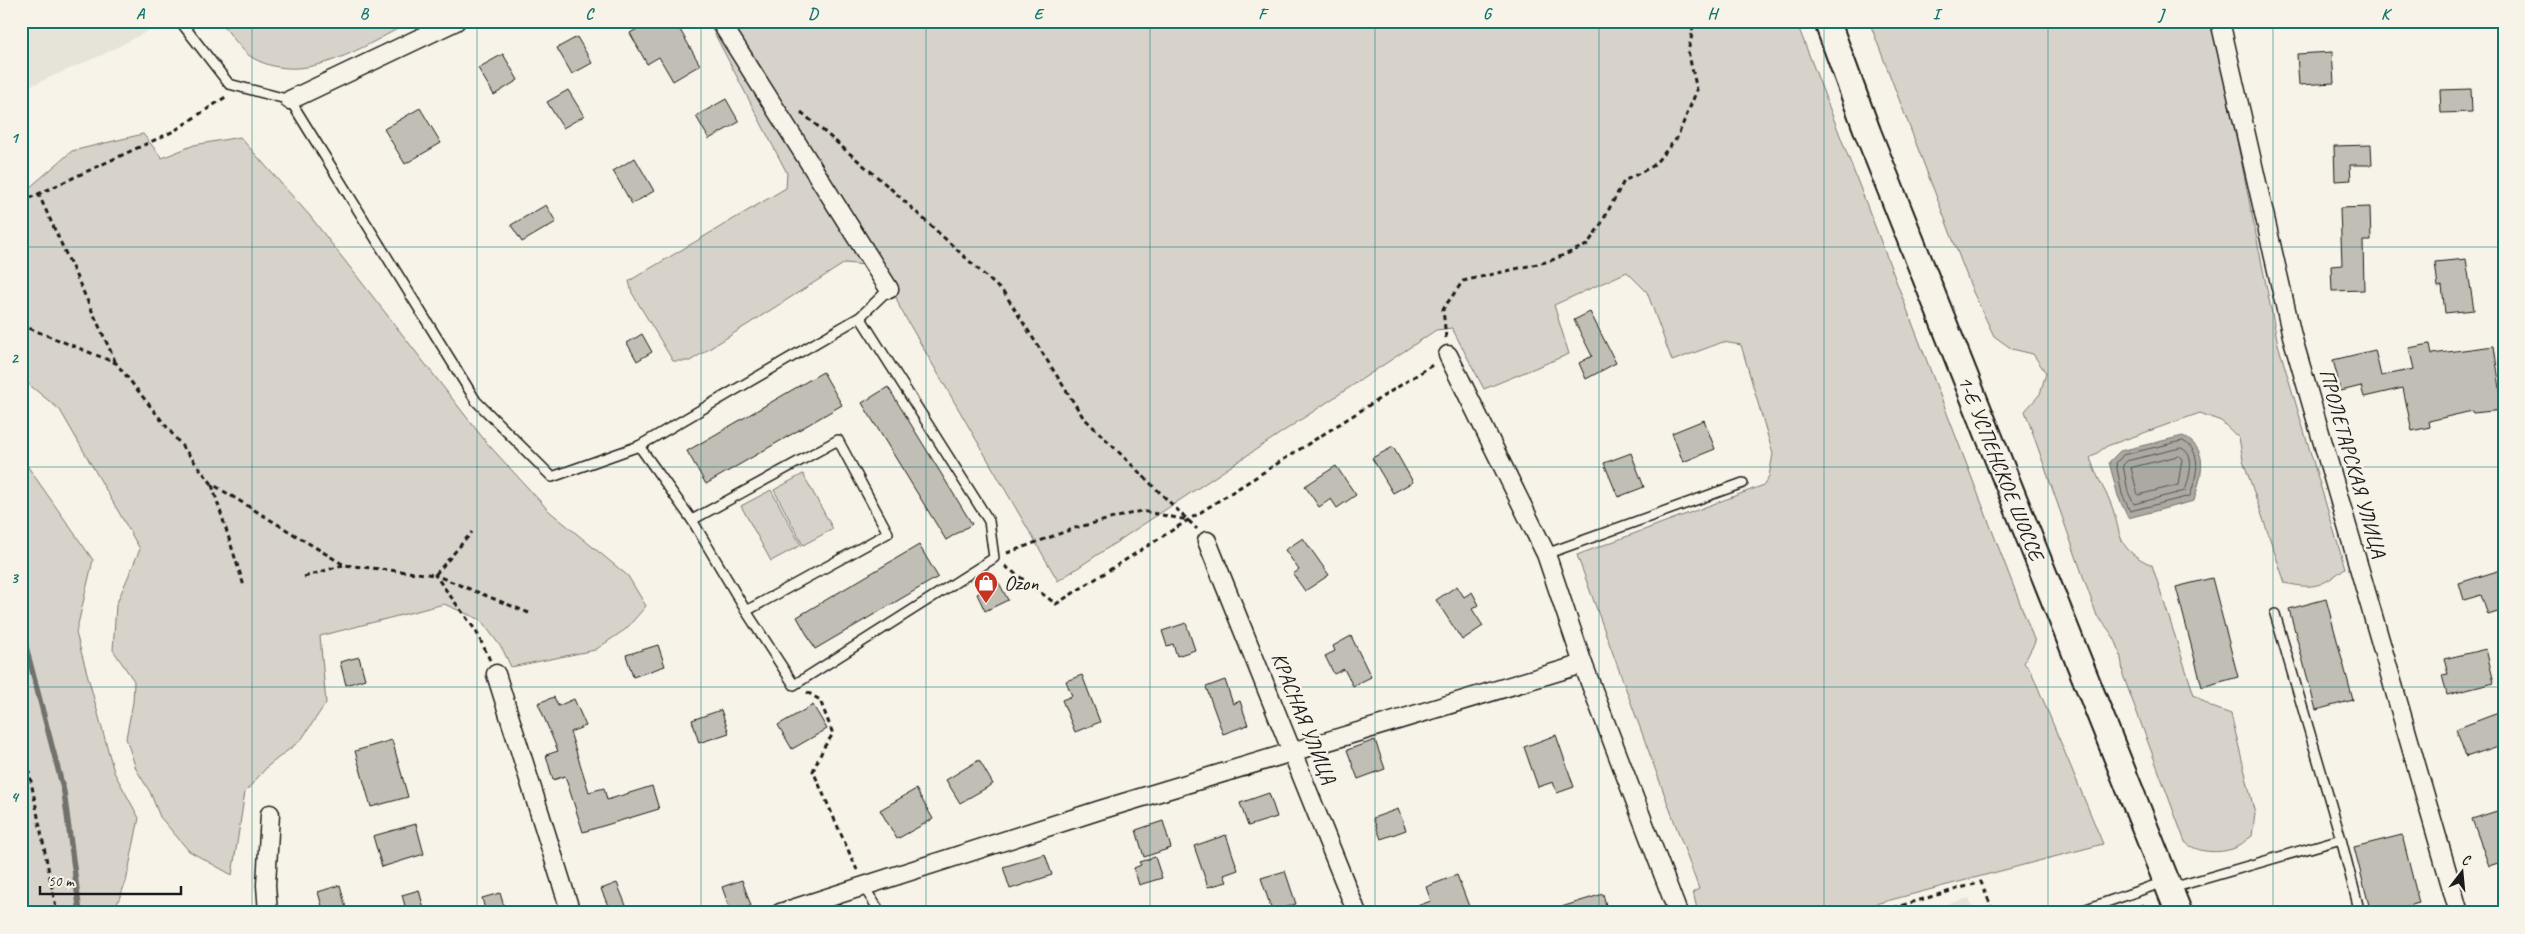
<svg xmlns="http://www.w3.org/2000/svg" width="2525" height="934" font-family="Caveat,sans-serif">
<style>
.built{fill:#e6e3d9}
.green{fill:#d7d3cb;stroke:#7a7874}
.water{fill:#aca9a2;stroke:#72716c}
.lines{fill:none;stroke-linecap:round;stroke-linejoin:round}
.shore{stroke:#565452;stroke-width:1}
.stream{stroke:#72716c;stroke-width:5.5}
.building{fill:#c0beb5;stroke:#1c1c1c}
.service-casing{stroke:#1c1c1c;stroke-width:12}
.minor-casing{stroke:#1c1c1c;stroke-width:21}
.secondary-casing{stroke:#1c1c1c;stroke-width:29}
.path{stroke:#1c1c1c;stroke-width:3;stroke-dasharray:5 4;stroke-linecap:butt}
.service{stroke:#f7f3e8;stroke-width:9}
.minor{stroke:#f7f3e8;stroke-width:18}
.secondary{stroke:#f7f3e8;stroke-width:25}
.grid{fill:none;stroke:#0f766e;stroke-width:1;stroke-opacity:0.55}
.labels{text-anchor:middle;dominant-baseline:central;stroke-width:4.5;stroke-linejoin:round;paint-order:stroke}
.street-label{font-size:21px;fill:#1c1c1c;stroke:#f7f3e8}
.poi-label{font-size:21px;fill:#1c1c1c;stroke:#f7f3e8;text-anchor:start}
.neatline{fill:none;stroke:#0f766e;stroke-width:2}
.grid-label{font-size:16px;text-anchor:middle;font-weight:bold;fill:#0f766e}
</style>
<rect width="100%" height="100%" fill="#f7f3e8"/>
<filter id="ink" filterUnits="userSpaceOnUse"><feTurbulence type="fractalNoise" baseFrequency=".02" numOctaves="2"/><feDisplacementMap in="SourceGraphic" scale="10" xChannelSelector="R" yChannelSelector="G"/><feConvolveMatrix kernelMatrix="1 2 1 2 8 2 1 2 1" color-interpolation-filters="sRGB"/></filter>
<g filter="url(#ink)">
<g class="built">
<polygon points="21,21 167,21 104,54 21,90"/>
<polygon points="1969,898 1975,913 1916,913"/>
</g>
<g class="green">
<path d="M220,21h193c-47,23 -107,67 -160,37 -10,-5 -25,-27 -33,-37z"/>
<polygon points="708,21 1796,21 2035,642 2024,663 2031,671 2103,844 1841,913 1698,913 1693,892 1699,889 1577,555 1764,485 1769,476 1773,454 1741,345 1723,342 1672,361 1647,292 1627,272 1554,305 1569,354 1484,389 1452,328 1436,330 1058,581 900,308 885,267 845,263 690,361 673,361 632,293 629,281 786,188 787,173"/>
<path d="M1869,21h344l65,323 67,224c-23,18 -30,22 -60,15l-42,-123 -4,-22 -18,-17 -21,-8 -93,33 -17,12c5,14 11,26 18,39 16,34 3,50 44,68l42,130 18,12 19,7 24,100 -3,22c-6,4 -11,9 -17,12 -15,6 -39,5 -50,-6l-62,-167c-2,-28 -7,-38 -26,-59l-72,-205 15,-17 6,-21 -13,-19 -21,-5 -18,-13 -21,-44z"/>
<polygon points="143,134 162,158 194,145 240,137 310,216 486,442 549,511 628,576 646,606 626,629 595,650 511,667 503,650 481,620 444,604 320,636 326,703 301,740 268,766 245,792 232,875 189,851 160,817 150,792 136,769 126,738 133,702 134,681 113,650 116,605 140,549 60,410 21,378 21,195 72,151"/>
<polygon points="21,457 93,560 76,633 114,772 139,818 126,882 113,913 21,913"/>
<polygon points="803,474 833,529 803,545 774,490"/>
<polygon points="771,490 801,545 771,561 741,506"/>
</g>
<path class="water" d="M2183,436c28,15 18,39 11,65l-66,17 -10,-22 -9,-34 11,-11z"/>
<g class="lines">
<g class="shore">
<path d="M2183,441c21,11 13,36 7,55l-60,15 -8,-17 -6,-31 7,-8z"/>
<path d="M2181,448c16,6 8,30 4,43l-51,13 -6,-12 -5,-27 4,-4z"/>
<polygon points="2179,456 2182,459 2178,485 2138,495 2131,468"/>
</g>
<polyline class="stream" points="21,628 64,792 80,913"/>
</g>
<g class="building">
<polygon points="651,21 675,21 700,65 673,81 659,57 647,64 630,33"/>
<polygon points="577,37 592,63 572,74 557,48"/>
<polygon points="2332,52 2334,83 2299,85 2297,54"/>
<polygon points="503,54 518,80 494,95 478,68"/>
<polygon points="2471,89 2472,112 2441,113 2440,90"/>
<polygon points="568,90 584,116 563,128 547,102"/>
<polygon points="726,99 739,122 709,139 696,116"/>
<polygon points="420,108 441,143 405,164 384,129"/>
<polygon points="2371,145 2372,165 2350,165 2351,180 2335,181 2334,146"/>
<polygon points="635,158 654,191 632,204 613,171"/>
<polygon points="546,205 556,222 522,242 511,225"/>
<polygon points="2370,207 2371,241 2363,241 2364,290 2332,291 2331,266 2342,265 2340,208"/>
<polygon points="2466,259 2474,310 2445,313 2442,286 2438,287 2435,262"/>
<polygon points="1590,312 1616,363 1586,379 1579,363 1592,356 1574,320"/>
<polygon points="642,334 652,352 637,361 627,343"/>
<polygon points="2430,344 2432,354 2494,346 2503,410 2473,413 2472,411 2429,421 2430,427 2412,431 2403,388 2364,397 2361,386 2341,391 2333,360 2375,350 2381,376 2414,369 2409,348"/>
<polygon points="823,372 842,405 706,484 687,451"/>
<polygon points="888,387 972,524 946,540 862,403"/>
<polygon points="1704,420 1715,449 1683,462 1672,433"/>
<polygon points="1393,447 1413,482 1393,493 1372,458"/>
<polygon points="1631,453 1644,487 1618,497 1604,463"/>
<polygon points="1336,466 1356,495 1337,508 1331,499 1319,507 1305,486"/>
<polygon points="1303,538 1329,575 1305,591 1293,574 1299,570 1285,550"/>
<polygon points="919,545 938,577 815,649 797,617"/>
<polygon points="2504,569 2504,610 2488,615 2481,595 2464,600 2459,583"/>
<polygon points="2212,578 2238,677 2202,687 2176,587"/>
<polygon points="999,583 1008,600 985,611 977,594"/>
<polygon points="1457,586 1464,597 1472,592 1479,605 1472,609 1483,626 1462,640 1436,600"/>
<polygon points="2326,599 2353,700 2316,710 2289,609"/>
<polygon points="1186,623 1195,650 1177,656 1173,644 1167,646 1162,631"/>
<polygon points="1351,636 1371,677 1353,686 1344,669 1334,674 1325,656 1335,651 1333,646"/>
<polygon points="658,645 665,666 633,677 626,655"/>
<polygon points="2486,649 2494,683 2447,695 2442,675 2448,674 2444,659"/>
<polygon points="359,657 365,679 346,685 340,662"/>
<polygon points="1082,675 1100,722 1075,732 1062,700 1072,696 1066,681"/>
<polygon points="1225,680 1233,704 1240,701 1248,725 1223,734 1206,687"/>
<polygon points="554,697 558,706 574,699 586,726 570,732 589,792 604,788 607,800 652,786 659,809 583,832 565,776 553,780 546,755 558,751 538,703"/>
<polygon points="813,705 827,729 792,749 778,725"/>
<polygon points="721,710 729,733 699,743 692,720"/>
<polygon points="2498,713 2504,728 2504,744 2466,757 2456,729"/>
<polygon points="1556,735 1574,787 1557,793 1553,782 1538,787 1524,747"/>
<polygon points="392,740 408,797 371,807 355,751"/>
<polygon points="1375,740 1385,769 1358,779 1347,750"/>
<polygon points="979,760 993,784 960,803 946,780"/>
<polygon points="916,789 933,819 897,839 880,810"/>
<polygon points="1269,793 1277,817 1248,826 1240,803"/>
<polygon points="1398,809 1406,830 1381,839 1373,818"/>
<polygon points="2500,810 2504,821 2504,861 2489,866 2472,819"/>
<polygon points="1163,821 1171,848 1144,857 1136,830"/>
<polygon points="416,824 424,854 382,867 373,836"/>
<polygon points="1226,835 1238,870 1224,875 1227,882 1208,887 1194,846"/>
<polygon points="2402,835 2419,903 2380,913 2371,913 2354,847"/>
<polygon points="1045,854 1052,875 1010,889 1003,867"/>
<polygon points="1155,857 1162,878 1139,885 1134,868 1141,865 1139,862"/>
<polygon points="1285,871 1296,904 1272,911 1261,878"/>
<polygon points="1457,875 1470,909 1460,913 1404,913 1403,911 1431,901 1426,887"/>
<polygon points="742,880 751,906 731,912 722,887"/>
<polygon points="617,883 629,913 611,913 601,889"/>
<polygon points="340,885 346,908 324,913 318,892"/>
<polygon points="419,890 425,913 407,913 402,895"/>
<polygon points="500,893 506,913 486,913 482,898"/>
<polygon points="1603,894 1608,913 1555,913 1555,909"/>
</g>
<g class="lines">
<g class="service-casing">
<g id="service">
<polyline points="180,21 229,84 290,100 476,401 552,477 639,446 692,520 746,611 794,685 994,558 989,521 860,317"/>
<polyline points="639,446 860,317 889,289"/>
<polyline points="692,520 838,440 888,533 746,611"/>
<polyline points="1546,554 1743,483"/>
<polyline points="2341,839 2360,913"/>
<polyline points="863,886 881,913"/>
<polyline points="2172,888 2341,839 2275,614"/>
<polyline points="2075,913 2164,882"/>
</g>
</g>
<g class="minor-casing">
<g id="minor">
<polyline points="720,21 889,289"/>
<polyline points="2220,21 2292,336 2459,913"/>
<polyline points="290,100 456,21"/>
<polyline points="1448,355 1546,554 1583,664 1678,913"/>
<polyline points="1207,541 1357,913"/>
<polyline points="496,674 571,913"/>
<polyline points="268,913 266,885 270,814"/>
<polyline points="780,913 1100,810 1583,664"/>
</g>
</g>
<g class="secondary-casing">
<polyline id="secondary" points="1827,21 1868,133 2179,913"/>
</g>
<g class="path">
<polyline points="801,112 889,187 1005,294 1083,417 1197,529"/>
<polyline points="38,193 116,363"/>
<polyline points="21,202 174,131 227,96"/>
<polyline points="21,325 116,363 212,484 344,565 435,575 472,532"/>
<polyline points="1446,338 1443,309 1463,281 1550,261 1587,245 1601,224 1624,181 1653,166 1677,138 1697,90 1688,51 1693,31 1690,21"/>
<polyline points="212,485 244,586"/>
<polyline points="1007,553 1075,528 1141,511 1188,520"/>
<polyline points="1005,566 1056,604 1434,364"/>
<polyline points="304,577 343,565"/>
<polyline points="490,660 476,631 435,575 529,613"/>
<polyline points="807,692 820,700 833,734 824,747 813,771 857,870"/>
<polyline points="21,743 26,756 57,913"/>
<polyline points="2142,904 2145,913"/>
<polyline points="1876,913 1981,882 1994,913"/>
</g>
<use href="#service" class="service"/>
<use href="#minor" class="minor"/>
<use href="#secondary" class="secondary"/>
</g>
</g>
<path class="grid" d="M252,21v892M477,21v892M701,21v892M926,21v892M1150,21v892M1375,21v892M1599,21v892M1824,21v892M2048,21v892M2273,21v892M21,247h2483M21,467h2483M21,687h2483"/>
<defs>
<g id="shop-pin" transform="scale(1.25)"><path d="M0 17L-7.5 6A9.5 9.5 0 1 1 7.5 6Z" fill="#c8321e" stroke="#f7f3e8"/><path d="M-5-2.5h2.3a2.7 3.5 0 0 1 5.4 0H5L5.5 6h-11ZM-1.5-2.5h3a1.5 2.3 0 0 0-3 0Z" fill="#fff"/></g>
</defs>
<g fill-rule="evenodd">
<use href="#shop-pin" x="986" y="583"/>
</g>
<g class="labels">
<g class="street-label">
<text transform="translate(2353 463) rotate(74)">ПРОЛЕТАРСКАЯ УЛИЦА</text>
<text transform="translate(2001 468) rotate(68)">1-Е УСПЕНСКОЕ ШОССЕ</text>
<text transform="translate(1304 718) rotate(68)">КРАСНАЯ УЛИЦА</text>
</g>
<g class="poi-label">
<text x="1004" y="583">Ozon</text>
</g>
</g>
<rect width="2525" height="934" fill="none" stroke="#f7f3e8" stroke-width="55"/>
<g transform="translate(2462 872) rotate(16)" stroke="#f7f3e8" stroke-width="4" paint-order="stroke">
<path d="M0-4L9 19L0 12L-9 19Z" fill="#1c1c1c"/>
<text y="-8" font-size="14" font-weight="bold" text-anchor="middle" fill="#1c1c1c">С</text>
</g>
<path d="M40 886v8h141v-8" fill="none" stroke="#1c1c1c" stroke-width="2.5"/>
<text x="48" y="886" font-size="15" fill="#1c1c1c" stroke="#f7f3e8" stroke-width="4" paint-order="stroke">50 m</text>
<rect x="28" y="28" width="2470" height="878" class="neatline"/>
<g class="grid-label">
<text x="140" y="19">A</text>
<text x="364" y="19">B</text>
<text x="589" y="19">C</text>
<text x="813" y="19">D</text>
<text x="1038" y="19">E</text>
<text x="1262" y="19">F</text>
<text x="1487" y="19">G</text>
<text x="1712" y="19">H</text>
<text x="1936" y="19">I</text>
<text x="2161" y="19">J</text>
<text x="2385" y="19">K</text>
<text x="14" y="143">1</text>
<text x="14" y="363">2</text>
<text x="14" y="583">3</text>
<text x="14" y="802">4</text>
</g>
</svg>
